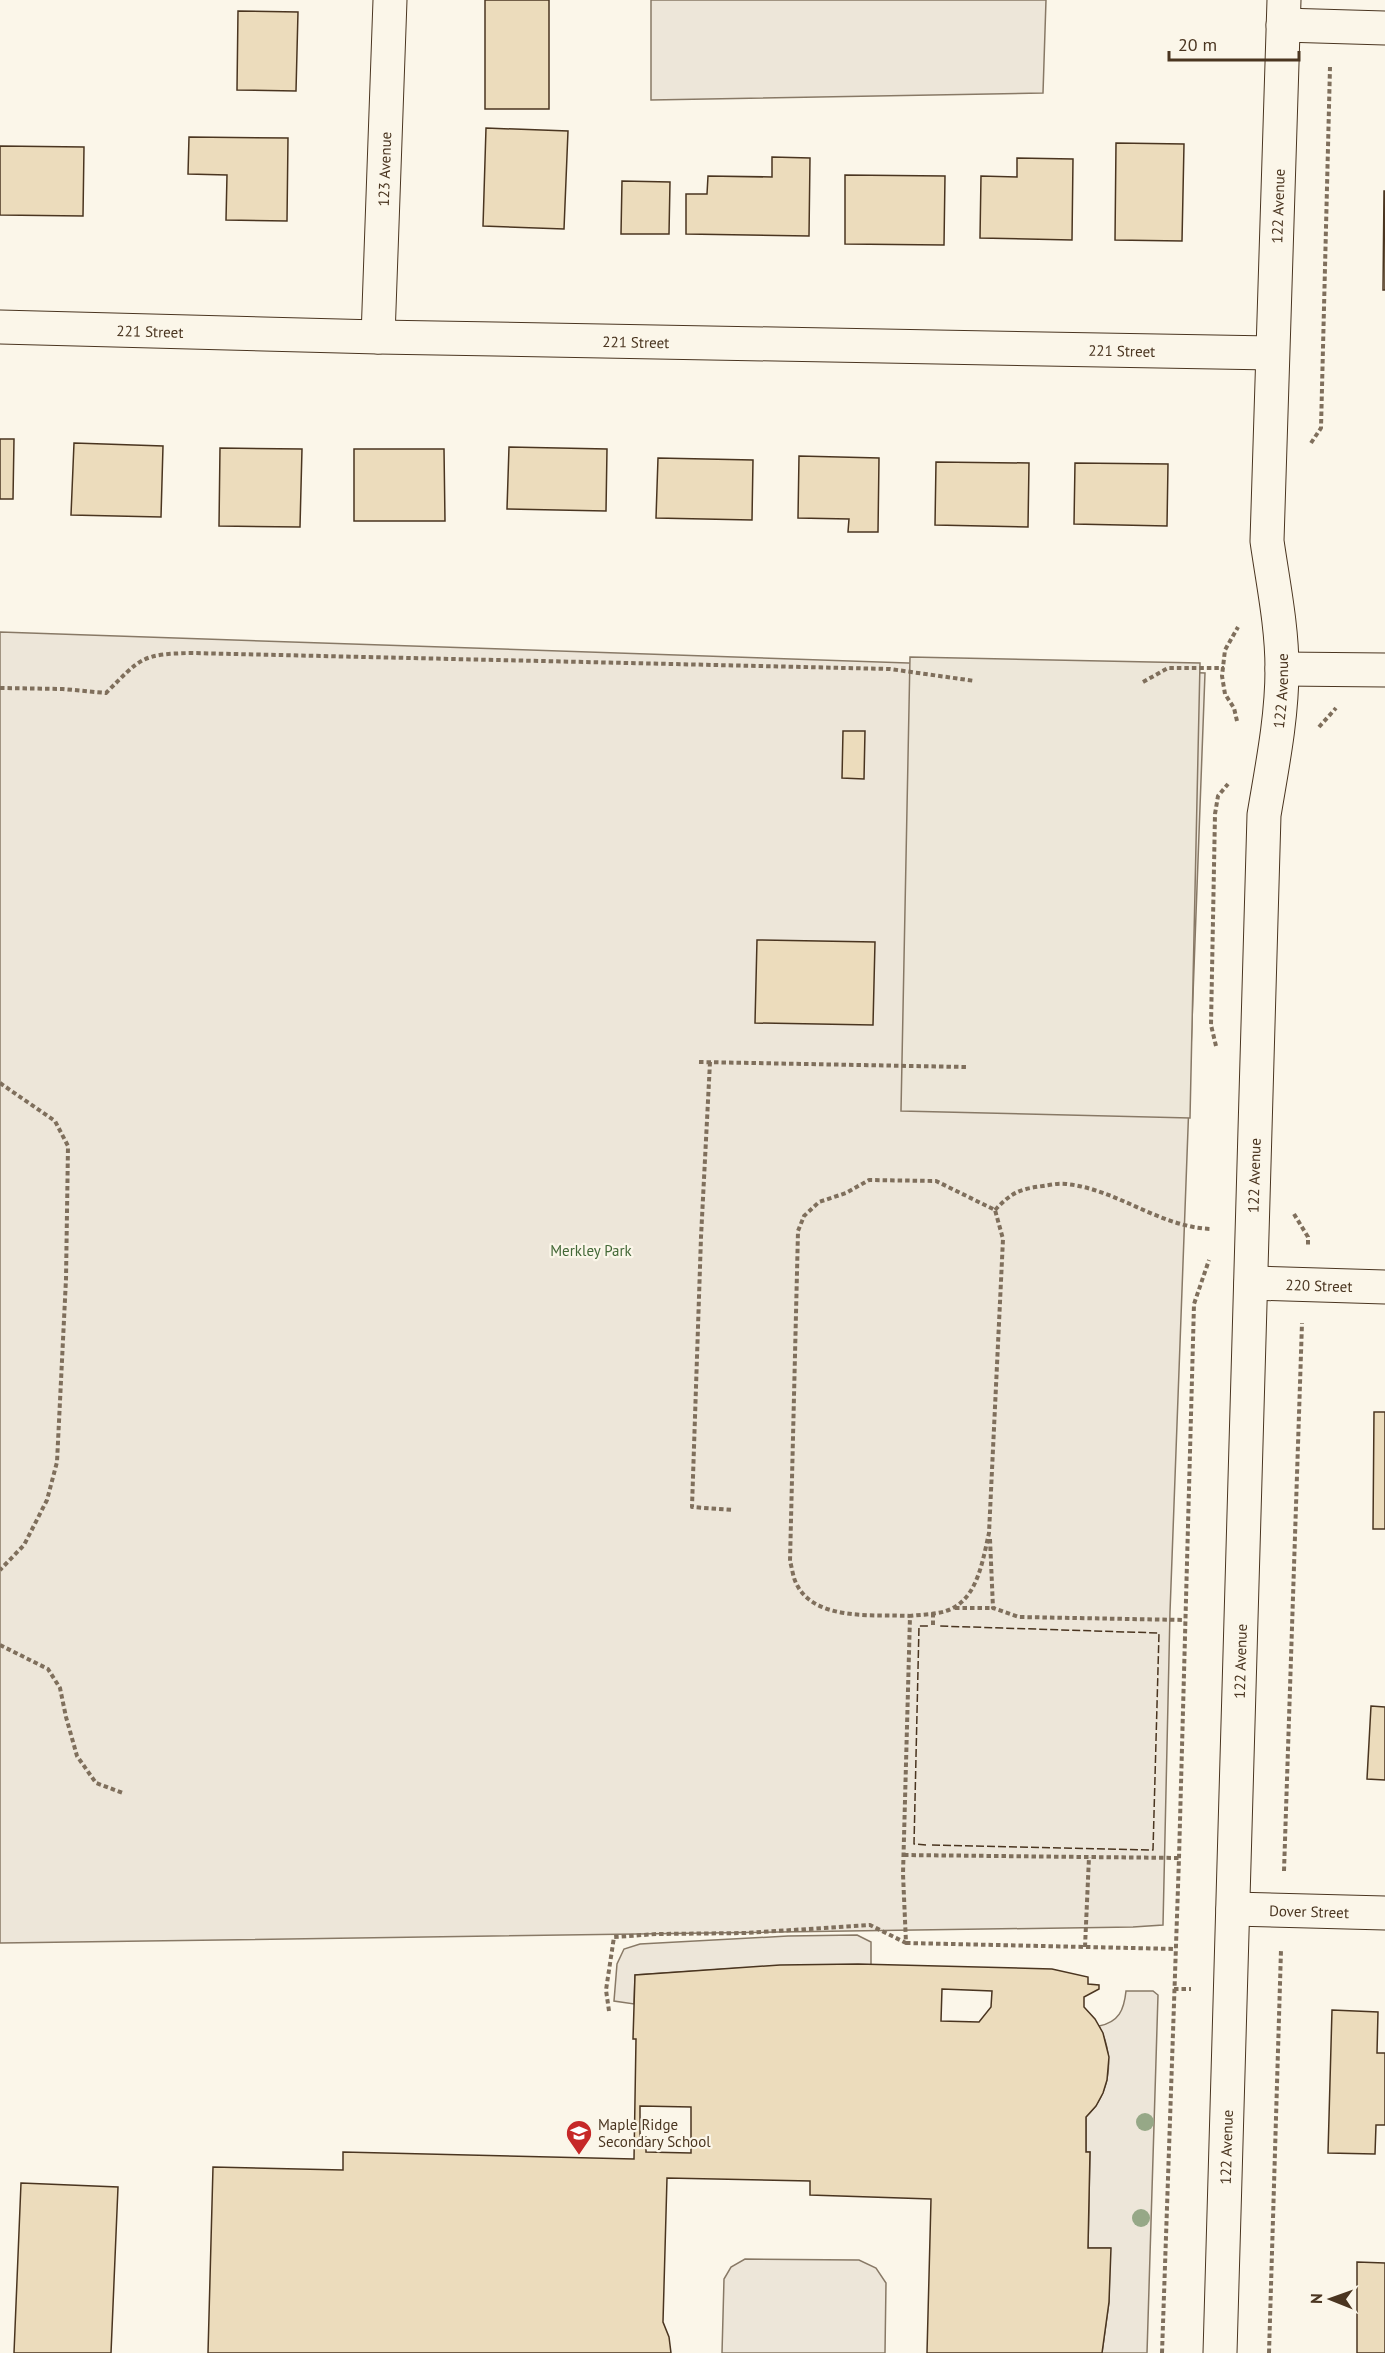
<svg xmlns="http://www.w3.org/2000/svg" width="1385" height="2353" font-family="'PT Sans',sans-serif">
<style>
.green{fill:#ede6d9;stroke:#887966;stroke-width:1.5}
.parking{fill:#ede7d9;stroke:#887966;stroke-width:1.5}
.building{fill:#ecdcbc;stroke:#4a3520;stroke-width:1.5;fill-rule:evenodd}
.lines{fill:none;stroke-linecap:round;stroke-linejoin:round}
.street-casing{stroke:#4a3520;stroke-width:35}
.secondary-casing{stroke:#4a3520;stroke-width:35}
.path{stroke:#7f6f5c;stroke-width:4;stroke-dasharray:4.5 3;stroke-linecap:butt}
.street{stroke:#fbf6e9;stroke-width:33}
.secondary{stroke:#fbf6e9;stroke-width:33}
.fence{stroke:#4a3520;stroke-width:1.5;stroke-dasharray:8 3;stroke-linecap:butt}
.tree{fill:#96a887}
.labels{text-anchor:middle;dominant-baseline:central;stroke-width:4.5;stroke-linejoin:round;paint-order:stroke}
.street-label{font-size:15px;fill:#4a3520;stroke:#fbf6e9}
.park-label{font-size:15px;fill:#436837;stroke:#fbf6e9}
.poi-label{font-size:15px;fill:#4a3520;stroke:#fbf6e9;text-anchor:start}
</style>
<rect width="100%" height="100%" fill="#fbf6e9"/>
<g class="green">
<polygon points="651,0 1046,0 1043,93 651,100"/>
<polygon points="0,632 1205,673 1170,1612 1163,1925 1133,1927 0,1943"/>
<polygon points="857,1935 871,1942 871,1965 741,1968 635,1975 634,2004 614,2001 617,1964 624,1949 640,1944 788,1936"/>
<path d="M1126,1991h27l5,4 -11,358h-45l7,-51 1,-54h-22l2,-96h-4v-35c25,-24 29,-61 13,-91 20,-4 25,-16 27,-35z"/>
<polygon points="745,2259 859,2260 876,2268 886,2283 885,2353 722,2353 724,2279 731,2267"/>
</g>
<polygon class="parking" points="910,657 1200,663 1190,1118 901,1111"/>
<g class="building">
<rect x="485" y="0" width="64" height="109"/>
<polygon points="238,11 298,12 296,91 237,90"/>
<polygon points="486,128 568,131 564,229 483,226"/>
<polygon points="189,137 288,138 287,221 226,220 227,175 188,174"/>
<polygon points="1116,143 1184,144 1182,241 1115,240"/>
<polygon points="0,146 84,147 83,216 0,215"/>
<polygon points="772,157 810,158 809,236 686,234 686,194 707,194 708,176 772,177"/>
<polygon points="1017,158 1073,159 1072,240 980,238 981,176 1017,177"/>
<polygon points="845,175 945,176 944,245 845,244"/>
<polygon points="622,181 670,182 669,234 621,234"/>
<polygon points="1384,191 1385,191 1385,290 1383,290"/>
<polygon points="0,439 14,439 13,499 0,499"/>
<polygon points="74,443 163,446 161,517 71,515"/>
<polygon points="509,447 607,449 606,511 507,509"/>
<polygon points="220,448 302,449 300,527 219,526"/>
<polygon points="354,449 444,449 445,521 354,521"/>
<polygon points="799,456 879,458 878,532 848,532 849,519 798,518"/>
<polygon points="658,458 753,460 752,520 656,518"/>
<polygon points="936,462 1029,463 1028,527 935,525"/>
<polygon points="1075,463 1168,464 1167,526 1074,524"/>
<polygon points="843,731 865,731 864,779 842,778"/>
<polygon points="757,940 875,942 873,1025 755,1023"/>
<polygon points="1374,1412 1385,1412 1385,1529 1373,1529"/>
<polygon points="1371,1706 1385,1707 1385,1780 1367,1779"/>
<path d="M858,1964l194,5 36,8v7l11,1v4l-15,8v10l11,12 8,14 6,24 -2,23 -4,13 -7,13 -10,11v35h4l-2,96h23l-2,54 -7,51h-175l4,-154 -121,-4v-14l-143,-3 -4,144 6,15 2,16h-463l5,-186 130,3v-18l291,7 2,-120h-3l2,-64 145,-10zM942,1989l50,2 -1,16 -12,15 -38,-1zM640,2106l51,1v46l-45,-1v-15h-6z"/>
<polygon points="1332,2010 1378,2012 1377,2053 1385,2053 1385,2125 1376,2125 1375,2154 1328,2153"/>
<polygon points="21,2183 118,2187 111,2353 14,2353"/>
<polygon points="1357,2262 1385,2263 1385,2353 1357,2353"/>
</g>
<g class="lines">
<g class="street-casing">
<g id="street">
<polyline points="1283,25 1385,28"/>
<path id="s1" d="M0,327l378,10 894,16"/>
<path id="s2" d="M378,337l12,-337"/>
<polyline points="1282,669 1385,670"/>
<path id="s3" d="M1251,1283l134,4"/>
<path id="s4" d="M1233,1909l152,4"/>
</g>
</g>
<g class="secondary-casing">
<g id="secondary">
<path id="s5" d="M1220,2353l44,-1538c8,-48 18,-97 18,-146 0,-43 -9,-86 -15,-128l17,-541"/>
</g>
</g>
<g class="path">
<polyline points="1311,443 1321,428 1330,67"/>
<polyline points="1143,682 1168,668 1224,668"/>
<path d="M0,688l63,1 43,4c35,-35 35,-39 85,-40l699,16 85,12"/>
<polyline points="1237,721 1234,708 1225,694 1222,676 1225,650 1238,627"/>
<polyline points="1319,727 1336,708"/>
<polyline points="1216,1046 1211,1025 1215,814 1218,796 1228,784"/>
<polyline points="699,1062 966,1067"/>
<polyline points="710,1062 701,1237 692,1507 733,1510"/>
<polyline points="0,1083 55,1121 68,1146 66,1279 57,1462 47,1500 24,1545 0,1570"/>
<path d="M995,1210c16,-17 24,-21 48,-24 7,-1 15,-3 23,-2 51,5 93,43 145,45"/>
<polyline points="1294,1214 1308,1237 1308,1247"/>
<polyline points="990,1539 993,1608 1019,1617 1185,1620"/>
<polyline points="955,1608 993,1608"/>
<polyline points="933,1613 933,1626"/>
<polyline points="0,1645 48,1669 60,1688 66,1717 77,1756 96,1783 123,1793"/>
<polyline points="904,1855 1179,1858"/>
<polyline points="1284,1871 1302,1323"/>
<polyline points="906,1943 1176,1949"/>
<polyline points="1085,1947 1089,1857"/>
<polyline points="1174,1989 1191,1989"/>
<path d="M609,2011l-3,-21 8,-53 43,-3 89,-1 124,-8 36,18 -3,-69 7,-258c14,-2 30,-1 43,-8 25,-13 30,-49 36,-75l14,-294 -8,-29 -59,-29 -67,-1 -23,13 -27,9 -15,14 -6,15 -8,330c2,7 3,16 6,22 18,39 79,31 114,33"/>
<polyline points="1162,2353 1179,1858 1194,1304 1209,1260"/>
<polyline points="1269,2353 1281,1950"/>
</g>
<use href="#street" class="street"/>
<use href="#secondary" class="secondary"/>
<g class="fence">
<polyline points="926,1845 914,1844 919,1626 930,1626"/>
<polyline points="932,1845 1153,1850 1159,1633 939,1626"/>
</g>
</g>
<g class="tree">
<circle cx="1145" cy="2122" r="9"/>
<circle cx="1141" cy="2218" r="9"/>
</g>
<defs>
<g id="school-pin" transform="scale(1.35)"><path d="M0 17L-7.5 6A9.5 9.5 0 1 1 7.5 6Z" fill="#c62828" stroke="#fbf6e9"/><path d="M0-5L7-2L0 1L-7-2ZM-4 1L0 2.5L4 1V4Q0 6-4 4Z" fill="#fff"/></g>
</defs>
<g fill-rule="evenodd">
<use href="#school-pin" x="579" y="2133"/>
</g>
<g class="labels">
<g class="street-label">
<text stroke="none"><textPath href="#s2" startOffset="168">123 Avenue</textPath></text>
<text stroke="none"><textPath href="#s5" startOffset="2150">122 Avenue</textPath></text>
<text stroke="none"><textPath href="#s1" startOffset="150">221 Street</textPath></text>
<text stroke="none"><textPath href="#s1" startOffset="636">221 Street</textPath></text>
<text stroke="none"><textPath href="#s1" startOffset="1122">221 Street</textPath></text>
<text stroke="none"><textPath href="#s5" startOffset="1664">122 Avenue</textPath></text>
<text stroke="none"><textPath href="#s5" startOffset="1178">122 Avenue</textPath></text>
<text stroke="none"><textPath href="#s3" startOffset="68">220 Street</textPath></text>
<text stroke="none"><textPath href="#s5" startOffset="692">122 Avenue</textPath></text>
<text stroke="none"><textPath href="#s4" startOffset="76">Dover Street</textPath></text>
<text stroke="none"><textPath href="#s5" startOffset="206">122 Avenue</textPath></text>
</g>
<g class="park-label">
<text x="591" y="1250">Merkley Park</text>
</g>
<g class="poi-label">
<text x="598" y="2124">Maple Ridge<tspan x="598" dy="17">Secondary School</tspan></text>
</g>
</g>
<g transform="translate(1331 2299) rotate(271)" stroke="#fbf6e9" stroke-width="4.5" paint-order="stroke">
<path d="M0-4.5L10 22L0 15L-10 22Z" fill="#4a3520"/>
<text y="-9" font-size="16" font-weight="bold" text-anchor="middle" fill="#4a3520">N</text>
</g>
<path d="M1169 51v9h130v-9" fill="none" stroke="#4a3520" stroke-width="3"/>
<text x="1178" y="51" font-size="18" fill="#4a3520" stroke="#fbf6e9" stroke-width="4.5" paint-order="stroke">20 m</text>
</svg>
